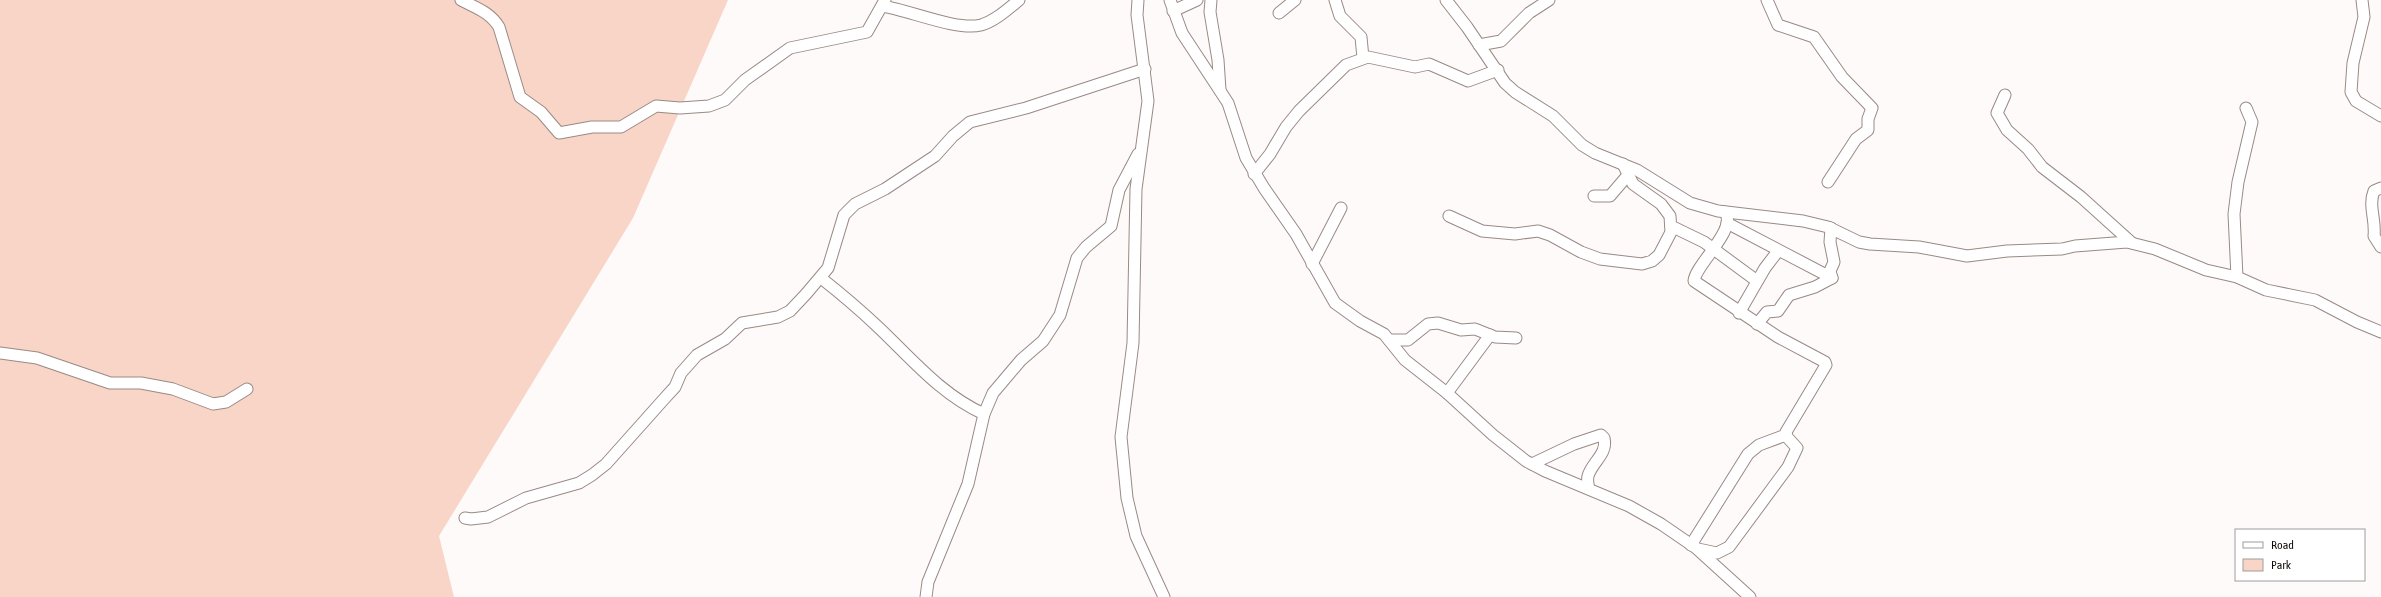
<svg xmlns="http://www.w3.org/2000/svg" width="2381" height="597" font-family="'Asap Condensed',sans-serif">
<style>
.green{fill:#f8d5c7}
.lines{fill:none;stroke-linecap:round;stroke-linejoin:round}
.street-casing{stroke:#998a85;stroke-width:13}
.street{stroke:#fff;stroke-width:11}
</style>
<rect width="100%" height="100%" fill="#fdfaf9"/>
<polygon class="green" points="0,0 728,0 633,218 439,536 454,597 0,597"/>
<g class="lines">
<g class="street-casing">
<g id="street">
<path d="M461,0c15,8 29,12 38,27l21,70 21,15 18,21 33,-6h29l35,-21 24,2 29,-2 16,-6 20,-20 45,-32 77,-16 18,-32"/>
<polyline points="1138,0 1137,15 1148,101 1136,189 1133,343 1121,437 1127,498 1136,536 1164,597"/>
<polyline points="1170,0 1182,33 1228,103 1246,158 1264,188 1296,234 1335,303 1360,321 1384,334 1405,360 1447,393 1493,435 1526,461 1545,471 1629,506 1661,524 1696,548 1750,597"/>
<polyline points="1211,0 1210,12 1218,60 1220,90"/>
<polyline points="1335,0 1340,16 1361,37 1363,58"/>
<polyline points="1446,0 1467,27 1505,83 1515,92 1553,116 1582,145 1595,153 1637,170 1690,203 1718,211 1803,221 1828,227 1859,242 1870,244 1919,247 1967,256 2007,251 2062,249 2075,246 2127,242 2155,249 2206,270 2237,277 2266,290 2315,300 2357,322 2381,332"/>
<polyline points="1767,0 1778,25 1814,37 1842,77 1872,108 1868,119 1868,130 1856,139 1828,182"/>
<polyline points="2362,0 2364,17 2353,63 2351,92 2356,101 2381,116"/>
<path d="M882,6c27,4 74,25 99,19 14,-4 27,-16 38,-25"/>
<polyline points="1173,11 1197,0"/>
<polyline points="1279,13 1295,0"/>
<polyline points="1479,45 1501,41 1529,13 1549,0"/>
<polyline points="2005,95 1997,113 2007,130 2028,149 2042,167 2081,197 2132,243"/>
<polyline points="1254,174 1270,154 1286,127 1299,111 1346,65 1368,57 1415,67 1429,64 1468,81 1498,70"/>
<path d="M2381,188l-7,3c-6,15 2,28 0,45l7,11"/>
<polyline points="1594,196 1610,196 1628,175"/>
<polyline points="1449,216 1482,231 1515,234 1538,231 1550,235 1581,252 1600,259 1642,264 1652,261 1659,255 1671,232 1670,216 1661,204 1633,184 1623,164"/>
<polyline points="1727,223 1832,278"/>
<polyline points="1671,226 1704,242 1757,281"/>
<polyline points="1312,264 1341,208"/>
<polyline points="2237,277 2234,214 2238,182 2252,122 2246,108"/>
<path d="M821,278c19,15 38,31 56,48 33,31 64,69 107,88"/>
<polyline points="1739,313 1765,268 1778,251"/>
<polyline points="1757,324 1767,312 1778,311 1789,295 1815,287 1832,278 1830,271 1834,262 1830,242 1831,228"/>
<polyline points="1389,340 1408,340 1428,324 1438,323 1461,330 1475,329 1495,337 1516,338"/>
<polyline points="0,353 37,358 110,383 141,383 173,389 213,404 226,402 247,389"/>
<polyline points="1447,393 1490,335"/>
<path d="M1532,464l42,-20 27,-9 3,3c4,16 -12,24 -16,38 -1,4 0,9 1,13"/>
<polyline points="465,518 471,519 488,517 526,498 579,483 592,475 606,464 664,399 675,387 681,373 697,355 725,339 742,323 778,317 790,311 806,294 828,268 844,215 855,204 885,189 935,156 953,136 970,122 1026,108 1145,69"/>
<polyline points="1691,545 1748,454 1759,445 1786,435"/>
<path d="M1698,549l19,4 12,-6 59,-80 9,-19 -10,-11 -1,-5 40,-67 -1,-3 -47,-25 -84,-56c1,-16 44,-52 31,-69"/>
<polyline points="926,597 928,582 968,484 984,414 993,393 1021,360 1043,341 1060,315 1077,258 1086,247 1111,226 1119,190 1138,154"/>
</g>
</g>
<use href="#street" class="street"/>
</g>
<rect x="2235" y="529" width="130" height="52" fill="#ffffff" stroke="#a09e9d"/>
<rect x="2243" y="542" width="20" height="6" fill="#ffffff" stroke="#a09e9d"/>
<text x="2271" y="549" font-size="12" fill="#120d0b">Road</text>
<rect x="2243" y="559" width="20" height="12" fill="#f8d5c7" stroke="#a09e9d"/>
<text x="2271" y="569" font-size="12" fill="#120d0b">Park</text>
</svg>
